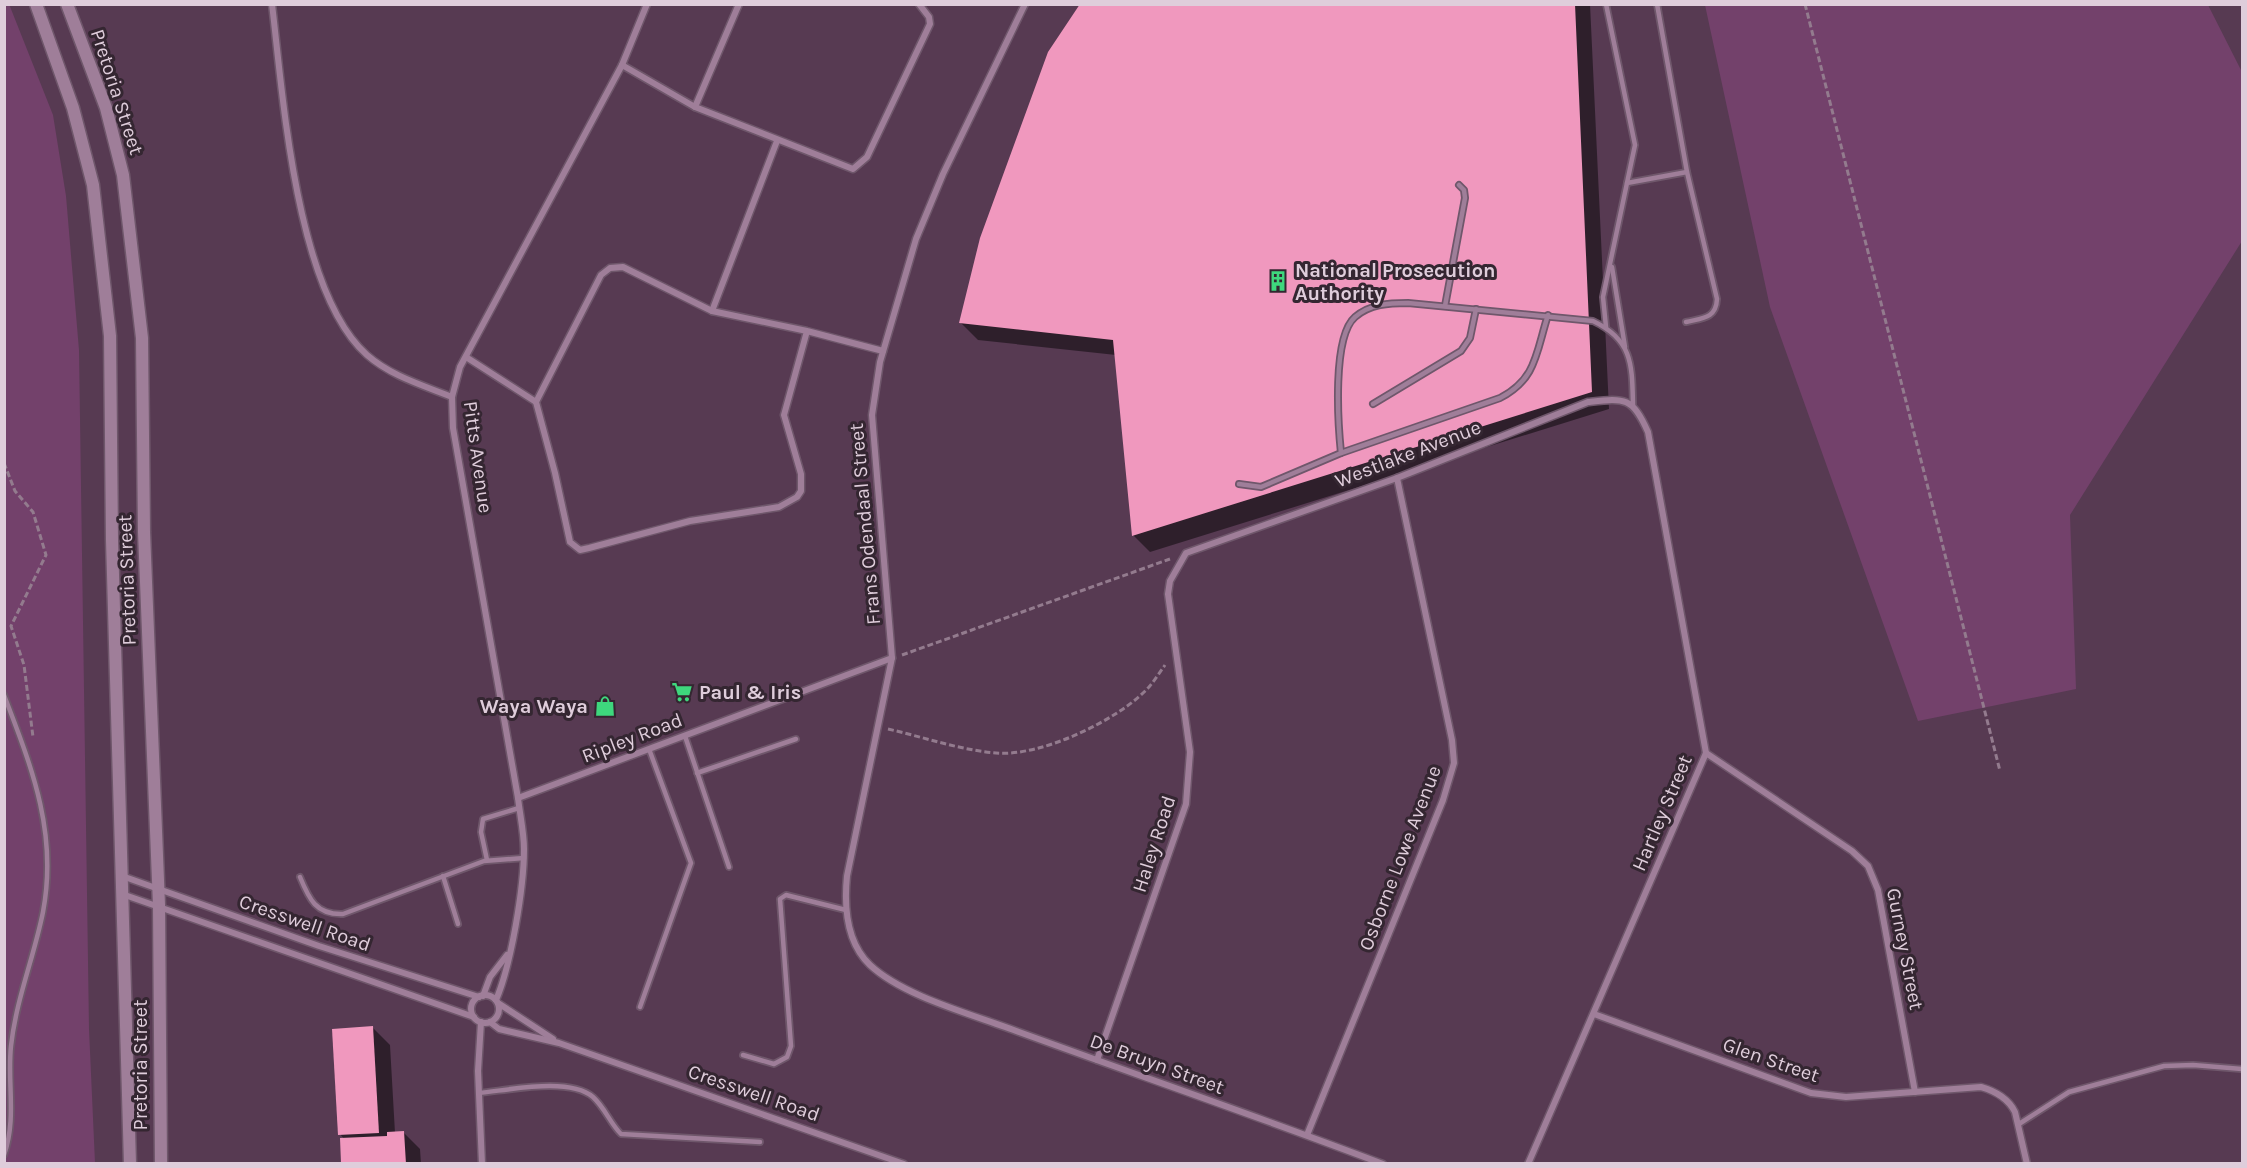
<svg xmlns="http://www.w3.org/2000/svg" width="2247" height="1168" font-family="Karla,sans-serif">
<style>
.green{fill:#73416b}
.shadow{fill:#0007}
.building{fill:#f098be}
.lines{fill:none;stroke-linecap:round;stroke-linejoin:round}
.lane-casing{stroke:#6f576b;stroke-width:8}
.street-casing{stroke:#6f576b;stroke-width:9}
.secondary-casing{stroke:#6f576b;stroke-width:15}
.path{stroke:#937b8e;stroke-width:3;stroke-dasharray:6 3;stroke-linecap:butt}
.lane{stroke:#9f7e99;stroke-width:4.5}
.street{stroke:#9f7e99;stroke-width:6}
.secondary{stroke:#9f7e99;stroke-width:12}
.labels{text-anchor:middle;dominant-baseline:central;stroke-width:6;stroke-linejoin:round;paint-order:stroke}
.street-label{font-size:20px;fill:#dfcddb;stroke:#342631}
.poi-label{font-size:20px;font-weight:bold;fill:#dfcddb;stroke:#342631;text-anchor:start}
</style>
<rect width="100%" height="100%" fill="#573a52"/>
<g class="green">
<polygon points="9,4 53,115 66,196 79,350 89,1029 95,1163 5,1164 4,5"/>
<polygon points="1705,5 2208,5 2242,72 2242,241 2070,515 2076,689 1918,721 1770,307"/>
</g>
<g class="shadow">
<polygon points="1082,4 1590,4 1609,409 1150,552 1133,535 1116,355 978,340 961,323"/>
<polygon points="373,1028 390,1045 395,1133 403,1132 420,1149 421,1164 343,1162 345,1140 340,1134"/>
</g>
<g class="building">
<polygon points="1080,4 1575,4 1592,392 1132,536 1113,340 959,323 980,238 1048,52"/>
<polygon points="373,1026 379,1133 338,1135 332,1029"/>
<polygon points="404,1131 406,1164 341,1163 340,1138 387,1136 387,1132"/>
</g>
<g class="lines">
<g class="lane-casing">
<g id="lane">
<path d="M1657,4l30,168 30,127c-1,20 -15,19 -31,23"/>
<polyline points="1627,183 1687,172"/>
<polyline points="1612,267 1625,347"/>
<polyline points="1445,306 1465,198 1464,190 1459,185"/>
<polyline points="1606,327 1603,297 1635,145 1606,4"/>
<polyline points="1373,404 1461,351 1470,338 1476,309"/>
<path d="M1341,453l159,-55c37,-19 36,-46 48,-83"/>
<path d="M1239,484l22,3 80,-34c-3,-29 -9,-116 14,-136 15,-13 34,-14 53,-14l185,18c40,19 39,44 40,84"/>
<path d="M4,695c28,73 54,138 39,217 -9,45 -27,88 -32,134 -4,37 6,72 -7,109"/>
<polyline points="685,736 729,867"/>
<polyline points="697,773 796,739"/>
<polyline points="487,860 481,832 483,819 519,808"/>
<polyline points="443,876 458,924"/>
<path d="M300,877c9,22 16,38 43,37l141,-53 40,-3"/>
<polyline points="640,1007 691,863 649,749"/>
<polyline points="743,1055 774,1064 787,1057 791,1046 780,899 786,895 846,910"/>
<path d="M479,1093c31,-3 90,-16 114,4 12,11 17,26 28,37l139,8"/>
<polyline points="2019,1124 2069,1092 2164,1066 2193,1065 2242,1069"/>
</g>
</g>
<g class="street-casing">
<g id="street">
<path d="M272,4c11,92 24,288 95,351 24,21 55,30 85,42"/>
<path d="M1025,4l-82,170 -27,65 -36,123 -8,53 20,243 -45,218c-3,30 -1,66 23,89 34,32 105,50 149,67 121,44 243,86 364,132"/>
<polyline points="622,65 695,107 853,169 867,157 930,24 929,17 919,4"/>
<polyline points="695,107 739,4"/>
<polyline points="712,311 777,141"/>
<polyline points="807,331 784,415 801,474 801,491 797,497 779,507 690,521 589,548 580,550 570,542 555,473 536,402 601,275 610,268 623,267 712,311 807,331 883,351"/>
<polyline points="466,357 536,402"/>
<polyline points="1706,753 1852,851 1868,866 1878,890 1915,1092"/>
<polyline points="518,798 892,658"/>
<polyline points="122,876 319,946 479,997"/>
<polyline points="122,894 474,1017"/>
<circle cx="485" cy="1009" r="14"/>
<polyline points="483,996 490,977 507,955"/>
<path d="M496,1000c15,-35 28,-112 28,-151 0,-16 -4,-34 -6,-51l-65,-370 -1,-31 8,-30 162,-302 25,-61"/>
<polyline points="498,1003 553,1039"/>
<path d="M1594,1014l217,79 35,4 135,-10c14,4 27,11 34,25l12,52"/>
<polyline points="481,1022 478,1071 482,1164"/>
<polyline points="490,1022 499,1029 559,1043 904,1164"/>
<path d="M1097,1060l89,-256 4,-52 -22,-158 2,-13 16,-28 211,-75 191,-76c36,-4 44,-6 60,30l58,321 -178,411"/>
<polyline points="1307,1135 1443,800 1454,763 1452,740 1397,478"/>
</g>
</g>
<g class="secondary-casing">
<g id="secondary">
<polyline points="36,4 73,108 93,185 110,336 112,540 130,1164"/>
<polyline points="67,4 106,108 123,175 142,338 144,532 159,905 161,1164"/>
</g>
</g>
<g class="path">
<polyline points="1805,4 2000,771"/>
<polyline points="4,463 15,491 33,512 46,555 11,626 24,665 33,737"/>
<polyline points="902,655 1170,559"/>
<path d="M888,729c35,8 72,21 108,24 45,4 123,-33 153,-66 6,-7 11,-15 16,-22"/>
</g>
<use href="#lane" class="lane"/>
<use href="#street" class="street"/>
<use href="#secondary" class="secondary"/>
</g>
<defs>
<g id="building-bare" transform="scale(1.62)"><path d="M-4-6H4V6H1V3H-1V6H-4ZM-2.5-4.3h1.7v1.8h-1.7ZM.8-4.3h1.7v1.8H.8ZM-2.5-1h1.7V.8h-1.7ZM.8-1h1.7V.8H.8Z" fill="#3ed77d" stroke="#342631" stroke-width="2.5" paint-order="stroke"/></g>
<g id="supermarket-bare" transform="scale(1.62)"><path d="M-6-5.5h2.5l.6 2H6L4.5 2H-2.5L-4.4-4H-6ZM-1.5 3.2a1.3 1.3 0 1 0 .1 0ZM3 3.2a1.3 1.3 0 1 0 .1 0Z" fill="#3ed77d" stroke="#342631" stroke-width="2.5" paint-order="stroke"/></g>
<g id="shop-bare" transform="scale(1.62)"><path d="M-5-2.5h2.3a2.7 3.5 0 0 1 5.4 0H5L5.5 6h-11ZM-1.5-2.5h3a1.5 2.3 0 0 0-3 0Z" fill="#3ed77d" stroke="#342631" stroke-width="2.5" paint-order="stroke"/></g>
</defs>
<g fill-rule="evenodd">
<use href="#building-bare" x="1278" y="281"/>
<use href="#supermarket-bare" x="682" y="692"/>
<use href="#shop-bare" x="605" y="706"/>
</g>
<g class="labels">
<g class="street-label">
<text transform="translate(117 92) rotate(72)">Pretoria Street</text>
<text transform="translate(1408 454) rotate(-21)">Westlake Avenue</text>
<text transform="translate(478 457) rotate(82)">Pitts Avenue</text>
<text transform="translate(865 524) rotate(-95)">Frans Odendaal Street</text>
<text transform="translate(127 580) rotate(-92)">Pretoria Street</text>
<text transform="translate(632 738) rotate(-21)">Ripley Road</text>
<text transform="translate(1662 813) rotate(-67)">Hartley Street</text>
<text transform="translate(1154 844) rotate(-72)">Haley Road</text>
<text transform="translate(1400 858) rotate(-69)">Osborne Lowe Avenue</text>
<text transform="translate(305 923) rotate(19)">Cresswell Road</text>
<text transform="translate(1905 949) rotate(79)">Gurney Street</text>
<text transform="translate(1771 1060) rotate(19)">Glen Street</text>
<text transform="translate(1157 1064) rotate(20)">De Bruyn Street</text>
<text transform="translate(140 1065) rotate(-90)">Pretoria Street</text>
<text transform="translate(754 1093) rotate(19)">Cresswell Road</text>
</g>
<g class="poi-label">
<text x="1295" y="270">National Prosecution<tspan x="1295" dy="23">Authority</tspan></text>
<text x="699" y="692">Paul &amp; Iris</text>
<text x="588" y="706" text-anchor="end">Waya Waya</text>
</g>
</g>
<rect width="2247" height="1168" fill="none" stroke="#dfcddb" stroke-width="12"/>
</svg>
